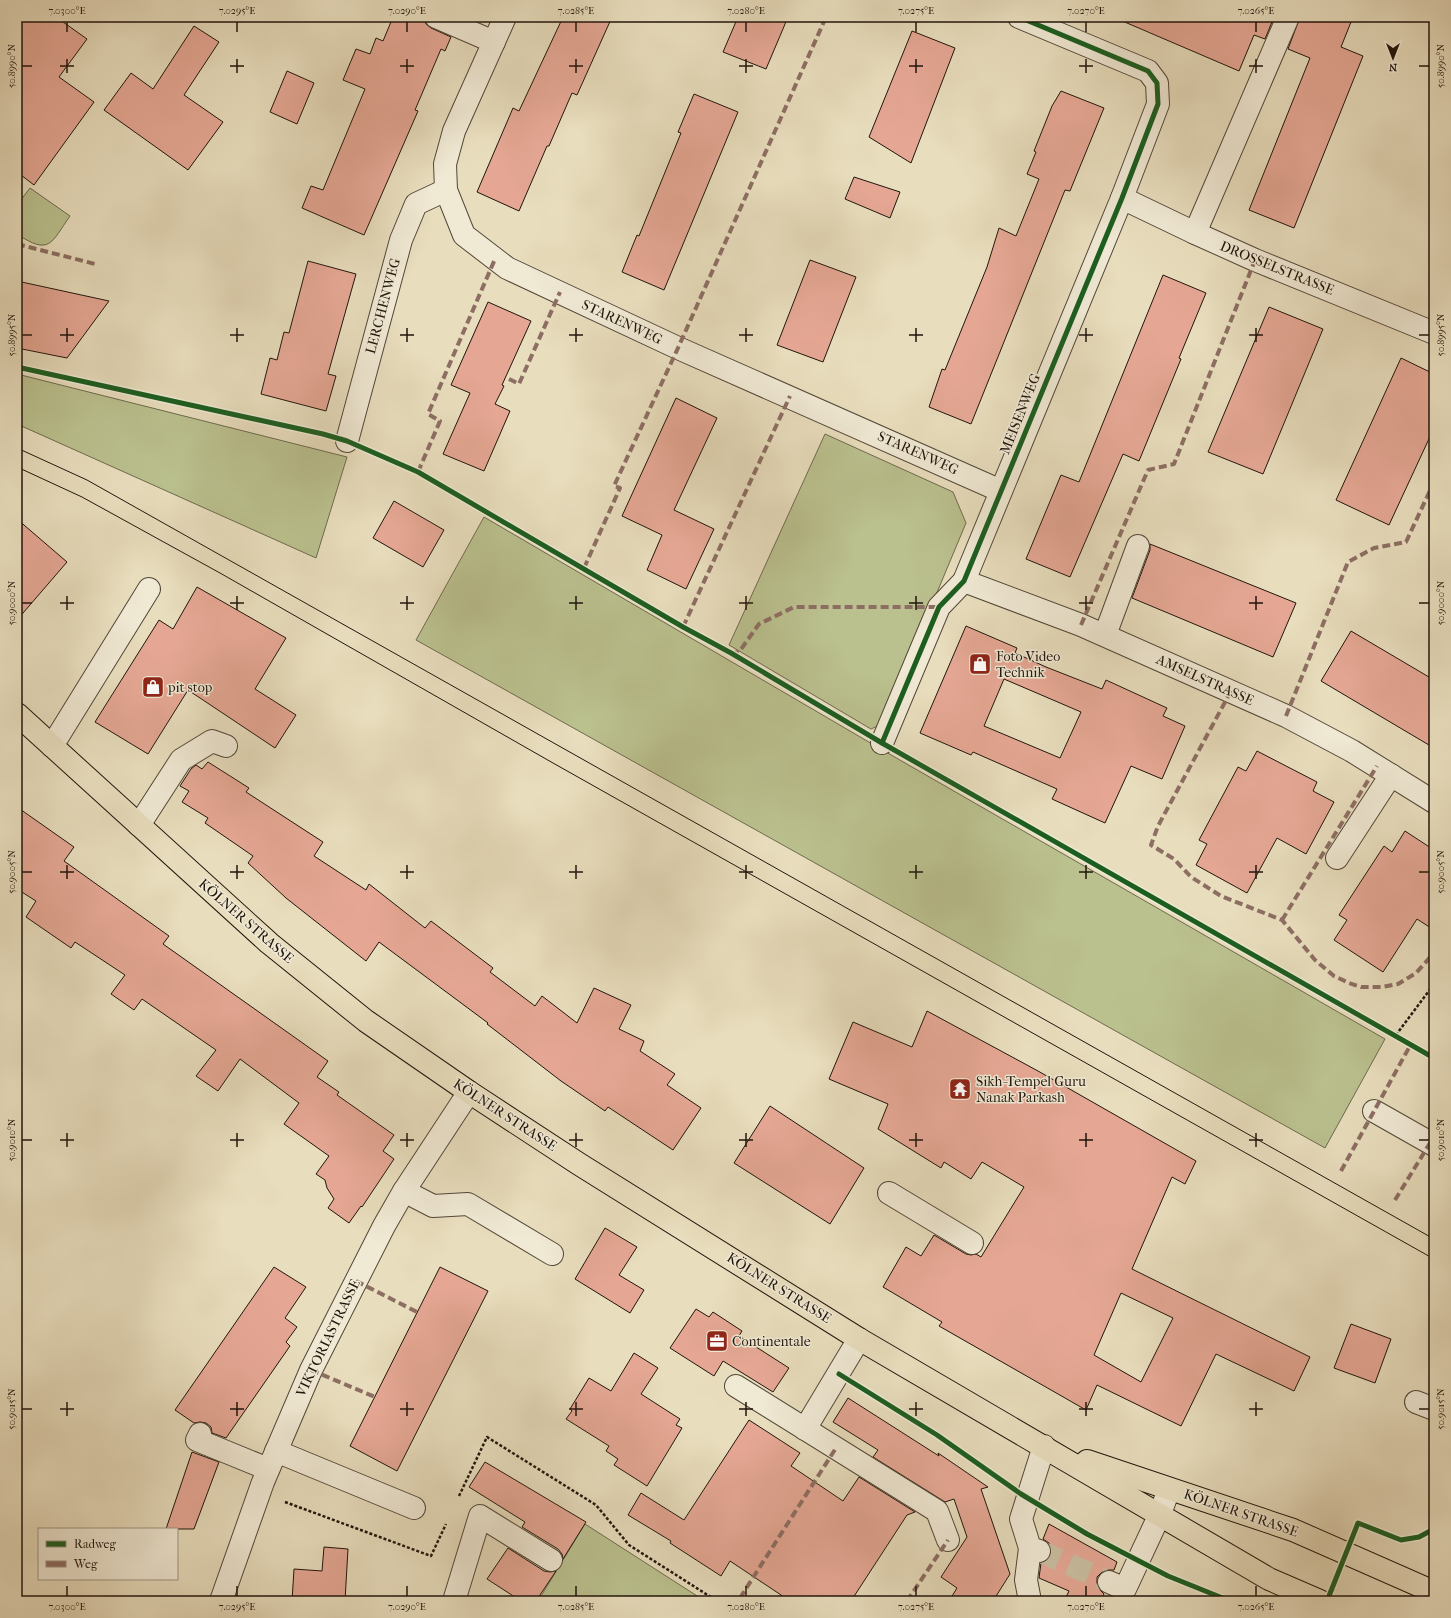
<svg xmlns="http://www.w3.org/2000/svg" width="1451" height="1618" font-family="'IM FELL French Canon',serif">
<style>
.green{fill:#bac08e;stroke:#6d6a4d}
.building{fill:#e5a794;stroke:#20150c;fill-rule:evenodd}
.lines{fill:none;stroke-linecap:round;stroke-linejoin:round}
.minor-tunnel{stroke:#cabfa2;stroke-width:22;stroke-dasharray:22 11;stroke-linecap:butt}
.minor-casing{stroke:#524738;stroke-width:24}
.major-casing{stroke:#20150c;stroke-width:24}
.path{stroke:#20150c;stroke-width:2.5;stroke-dasharray:3 2;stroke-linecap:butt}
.minor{stroke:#f0e9d4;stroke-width:22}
.major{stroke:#e8ddbd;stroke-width:22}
.tram{stroke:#20150c;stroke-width:1}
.quiet{stroke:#8d6e63;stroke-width:4;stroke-dasharray:8 4;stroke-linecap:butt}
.cycleway-casing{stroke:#f0e9d4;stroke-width:8}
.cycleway{stroke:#1b5e20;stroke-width:5}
.ticks{fill:none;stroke:#20150c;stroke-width:1.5}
.labels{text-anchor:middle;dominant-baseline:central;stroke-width:3;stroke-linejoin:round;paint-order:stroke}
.street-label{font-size:14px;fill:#20150c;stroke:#f0e9d4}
.poi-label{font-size:14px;fill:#20150c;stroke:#f0e9d4;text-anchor:start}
.neatline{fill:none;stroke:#20150c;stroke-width:1.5}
.ticks-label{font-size:10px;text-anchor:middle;fill:#20150c}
</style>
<rect width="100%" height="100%" fill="#e8ddbd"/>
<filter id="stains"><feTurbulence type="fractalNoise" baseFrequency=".005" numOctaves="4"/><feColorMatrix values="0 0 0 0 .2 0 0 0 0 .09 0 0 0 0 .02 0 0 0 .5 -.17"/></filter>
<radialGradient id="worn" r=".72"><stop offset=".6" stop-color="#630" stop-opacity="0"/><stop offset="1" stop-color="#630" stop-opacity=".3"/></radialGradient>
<g class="green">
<path d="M30,188l40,28c-19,27 -20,40 -53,18v-29z"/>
<polygon points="17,374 347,457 316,558 17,424"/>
<polygon points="825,434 953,492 966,523 882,724 871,729 729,645"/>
<polygon points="484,517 879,748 1385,1039 1325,1148 416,640"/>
<polygon points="585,1524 705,1601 538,1601"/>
</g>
<g class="building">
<polygon points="17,17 56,17 87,39 59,77 94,102 34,185 17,172"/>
<polygon points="393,17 424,17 426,24 431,28 451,37 445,51 441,49 415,110 418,111 364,235 302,208 311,186 323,190 365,89 343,80 356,49 370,54 376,38 383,41"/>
<polygon points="563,17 612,17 577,95 572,93 549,146 547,146 519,211 477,192 513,108 519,111"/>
<polygon points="738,17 788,17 766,69 723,52"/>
<polygon points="1113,17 1274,17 1265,39 1254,35 1239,71"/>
<polygon points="1300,17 1353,17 1341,47 1363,56 1294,228 1249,210 1310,58 1288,49"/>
<polygon points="194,26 219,42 184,95 223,122 188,170 104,110 131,73 153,89"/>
<polygon points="912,31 955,48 911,163 869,137"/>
<polygon points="287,71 314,83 297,124 270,112"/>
<polygon points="1061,91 1104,108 1070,191 1065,190 971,424 929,407 942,369 945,370 987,267 999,228 1016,236 1039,179 1027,174 1036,152 1034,151 1052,106"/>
<polygon points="694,94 738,112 664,290 622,272 637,235 639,236 681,133 678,132"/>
<polygon points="854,177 900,192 890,218 845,199"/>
<polygon points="810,260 856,277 823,362 777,345"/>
<polygon points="308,261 356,274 328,374 336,376 326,411 261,394 270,358 277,360 284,332 289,333"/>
<polygon points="1163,275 1206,293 1179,358 1181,359 1139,461 1123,454 1070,577 1026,559 1061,475 1079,482"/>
<polygon points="17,281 109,301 67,358 17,348"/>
<polygon points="488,302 531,321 502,385 504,386 495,404 510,411 484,471 443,454 470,393 451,385"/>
<polygon points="1269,307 1323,329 1263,474 1208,452"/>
<polygon points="1401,358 1434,374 1434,428 1389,525 1336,500"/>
<polygon points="676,398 717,418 674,510 714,529 686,589 647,570 662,535 622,516"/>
<polygon points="394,501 444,530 423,567 373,538"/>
<polygon points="17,519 67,562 17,620"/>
<polygon points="1150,544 1296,603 1273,657 1132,598 1150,550"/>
<polygon points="197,587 286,638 255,689 296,715 275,748 188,690 148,754 95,722 159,620 173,629"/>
<path d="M966,626l51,22 -2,5 31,14 56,22 4,-9 61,28 -4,8 22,10 -23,53 -31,-13 -26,57 -53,-24 5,-10 -84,-37 -2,3 -51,-22zM1004,679l77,33 -21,46 -76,-32z"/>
<polygon points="1351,631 1434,680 1434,748 1321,681"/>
<polygon points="1257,751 1317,782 1313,791 1334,802 1306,854 1277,838 1247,893 1196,865 1207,844 1199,840 1238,767 1246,771"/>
<polygon points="208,762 249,788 246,792 323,842 314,856 366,890 369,884 425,928 431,921 493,968 490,972 535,1006 542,996 577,1023 594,988 631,1005 619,1029 644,1041 640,1051 675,1074 667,1085 701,1108 673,1150 608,1107 605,1111 561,1081 487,1024 488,1023 379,942 366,961 286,898 248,863 253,856 205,823 208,818 182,802 189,791 180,786 191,769 196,765 202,769"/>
<polygon points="17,807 74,847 64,861 169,936 163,944 328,1061 317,1077 339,1092 337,1095 394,1135 383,1151 394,1159 362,1207 361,1206 349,1223 328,1208 334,1199 327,1188 325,1180 316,1174 329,1156 284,1124 299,1103 240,1059 218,1091 196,1076 216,1050 142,999 134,1010 111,994 125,975 75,942 71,948 26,917 36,901 17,889"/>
<polygon points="1405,831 1434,850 1434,930 1417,919 1383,972 1334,940 1347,920 1339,915 1384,846 1392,852"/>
<path d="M927,1011l111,60 158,90 -11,23 -13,-7 -40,92 178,88 -16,34 -78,-37 -35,72 -84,-41 -11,25 -147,-84 3,-4 -59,-35 23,-40 15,9 13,-21 32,19 5,1 5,-1 5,3 43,-70 -42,-25 -11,17 -27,-17 -3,6 -63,-39 10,-25 -59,-25 24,-57 59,25zM1121,1293l52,25 -32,64 -47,-27z"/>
<polygon points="770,1106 864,1168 830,1224 734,1163"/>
<polygon points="605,1228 637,1247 619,1275 644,1290 630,1313 575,1279"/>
<polygon points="274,1267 306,1287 285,1318 297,1327 286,1342 290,1346 226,1438 212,1433 211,1427 206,1423 200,1422 194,1423 175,1410"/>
<polygon points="440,1267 488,1291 397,1471 350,1446"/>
<polygon points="696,1309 709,1317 713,1312 742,1331 739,1336 789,1368 773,1392 723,1361 714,1376 670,1348"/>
<polygon points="1351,1324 1391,1339 1375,1383 1334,1368"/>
<polygon points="634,1353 658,1368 641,1394 680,1419 676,1425 682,1428 647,1486 614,1465 618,1459 606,1451 609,1446 566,1419 572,1411 570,1409 589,1378 611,1391"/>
<polygon points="848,1398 939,1456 938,1453 988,1487 981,1489 1010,1574 993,1601 949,1601 957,1588 941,1577 967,1537 954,1499 945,1502 873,1457 878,1450 833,1422"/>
<polygon points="749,1420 800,1453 791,1466 843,1501 859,1477 915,1512 907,1515 851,1601 790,1601 730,1561 721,1576 670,1543 671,1541 628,1515 641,1493 684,1520"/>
<polygon points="192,1452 219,1462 194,1529 166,1529"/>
<polygon points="485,1462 586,1522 563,1559 562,1554 558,1549 522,1527 525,1522 469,1487"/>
<polygon points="1049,1524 1117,1562 1114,1570 1108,1570 1102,1572 1097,1577 1097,1583 1099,1589 1104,1594 1101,1601 1064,1601 1069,1591 1039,1578 1041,1563 1047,1561 1051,1555 1051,1548 1049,1543 1043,1539"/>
<polygon points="324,1547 348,1549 345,1601 292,1601 294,1569 322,1571"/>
<polygon points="508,1548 544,1571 550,1572 556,1571 536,1601 521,1601 487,1579"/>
</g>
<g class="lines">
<polyline class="minor-tunnel" points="1039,1551 1109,1582"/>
<g class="minor-casing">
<g id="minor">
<polyline points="436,17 494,42"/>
<polyline points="505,17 454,131 445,164 446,190 464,235 507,268 678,348 1001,491"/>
<polyline points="1122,198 1195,233 1255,260 1434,333"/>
<polyline points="1195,233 1288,17"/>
<polyline points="347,441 401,240 416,204 446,190"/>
<polyline points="964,581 1081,625 1286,716 1352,751 1434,802"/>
<polyline points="1105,635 1138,546"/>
<polyline points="882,743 939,607 964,581 1122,198 1158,104 1157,83 1148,71 1019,17"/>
<polyline points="52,746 149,589"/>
<polyline points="139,825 181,760 212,741 226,746"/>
<polyline points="1337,858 1391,775"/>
<polyline points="1374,1111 1434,1145"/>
<polyline points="404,1191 433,1206 468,1204 552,1254"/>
<polyline points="889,1193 972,1243"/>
<polyline points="736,1386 937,1511 948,1540"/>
<polyline points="1416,1402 1434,1409"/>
<polyline points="805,1429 859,1339"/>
<polyline points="200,1434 197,1440 268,1469"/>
<polyline points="276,1451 414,1508"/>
<polyline points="1030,1548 1026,1580 1030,1601"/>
<polyline points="1039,1551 1030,1548 1021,1519 1044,1446"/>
<polyline points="1109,1582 1125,1589 1160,1514 1169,1489"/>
<polyline points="221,1601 263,1482 311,1370 384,1226 404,1191 469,1092"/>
<polyline points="454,1601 480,1516 551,1560"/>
</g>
</g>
<g class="major-casing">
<g id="major">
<polyline points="17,714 269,943 366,1021 469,1092 579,1164 859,1339 1269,1579 1320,1601"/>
<polyline points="1087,1461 1293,1530 1434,1592"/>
</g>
</g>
<g class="path">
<polyline points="1396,1035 1434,984"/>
<polyline points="459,1496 487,1437 596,1505 629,1545 717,1601"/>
<polyline points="285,1502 431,1556 446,1524"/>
</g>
<use href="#minor" class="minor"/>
<use href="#major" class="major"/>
<g class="tram">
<polyline points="17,448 87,480 1434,1239"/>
<polyline points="17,467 82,497 220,573 553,763 1434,1259"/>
</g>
<g class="quiet">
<polyline points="17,244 95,264"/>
<polyline points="509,379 519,384 560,292"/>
<polyline points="418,472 440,421 428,414 495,259"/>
<polyline points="584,568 620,488 614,486 678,348 826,17"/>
<polyline points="1081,625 1148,470 1174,464 1255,260"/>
<polyline points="683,627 790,396"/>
<polyline points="731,653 739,652 759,624 794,607 939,607"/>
<polyline points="1231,691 1158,826 1151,845 1174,859 1191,877 1221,896 1282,920 1315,960 1334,976 1349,983 1361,987 1382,987 1398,984 1416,973 1434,953"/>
<polyline points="1286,716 1348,562 1374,548 1406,542 1434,482"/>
<polyline points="1282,920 1377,766"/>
<polyline points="1341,1171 1411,1044"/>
<polyline points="1395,1200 1430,1143"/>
<polyline points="356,1281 417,1312"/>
<polyline points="311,1370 375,1397"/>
<polyline points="740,1598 836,1448"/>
<polyline points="907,1601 948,1540"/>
</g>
<g class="cycleway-casing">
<g id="cycleway">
<polyline points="17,367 323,434 347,441 418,472 683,627 731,653 882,743 1434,1058"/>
<polyline points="882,743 939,607 964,581 1122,198 1158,104 1157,83 1148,71 1019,17"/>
<polyline points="839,1374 937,1435 1021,1494 1087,1534 1168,1576 1230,1601"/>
<polyline points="1327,1601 1358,1523 1401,1540 1419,1537 1432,1530 1434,1531"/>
</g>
</g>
<use href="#cycleway" class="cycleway"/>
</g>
<path class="ticks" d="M67,22v10M237,22v10M407,22v10M576,22v10M746,22v10M916,22v10M1086,22v10M1256,22v10M67,59v14M237,59v14M407,59v14M576,59v14M746,59v14M916,59v14M1086,59v14M1256,59v14M22,66h10M60,66h14M230,66h14M400,66h14M569,66h14M739,66h14M909,66h14M1079,66h14M1249,66h14M1419,66h10M67,328v14M237,328v14M407,328v14M576,328v14M746,328v14M916,328v14M1086,328v14M1256,328v14M22,335h10M60,335h14M230,335h14M400,335h14M569,335h14M739,335h14M909,335h14M1079,335h14M1249,335h14M1419,335h10M67,596v14M237,596v14M407,596v14M576,596v14M746,596v14M916,596v14M1086,596v14M1256,596v14M22,603h10M60,603h14M230,603h14M400,603h14M569,603h14M739,603h14M909,603h14M1079,603h14M1249,603h14M1419,603h10M67,865v14M237,865v14M407,865v14M576,865v14M746,865v14M916,865v14M1086,865v14M1256,865v14M22,872h10M60,872h14M230,872h14M400,872h14M569,872h14M739,872h14M909,872h14M1079,872h14M1249,872h14M1419,872h10M67,1133v14M237,1133v14M407,1133v14M576,1133v14M746,1133v14M916,1133v14M1086,1133v14M1256,1133v14M22,1140h10M60,1140h14M230,1140h14M400,1140h14M569,1140h14M739,1140h14M909,1140h14M1079,1140h14M1249,1140h14M1419,1140h10M67,1402v14M237,1402v14M407,1402v14M576,1402v14M746,1402v14M916,1402v14M1086,1402v14M1256,1402v14M22,1409h10M60,1409h14M230,1409h14M400,1409h14M569,1409h14M739,1409h14M909,1409h14M1079,1409h14M1249,1409h14M1419,1409h10M67,1586v10M237,1586v10M407,1586v10M576,1586v10M746,1586v10M916,1586v10M1086,1586v10M1256,1586v10"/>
<defs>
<g id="shop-square" transform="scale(1.15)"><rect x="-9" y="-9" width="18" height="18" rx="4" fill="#8f2418" stroke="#f0e9d4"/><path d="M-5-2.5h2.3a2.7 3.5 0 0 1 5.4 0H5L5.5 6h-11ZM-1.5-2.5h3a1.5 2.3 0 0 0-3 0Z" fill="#fff"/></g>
<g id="temple-square" transform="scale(1.15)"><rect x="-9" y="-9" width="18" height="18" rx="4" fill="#8f2418" stroke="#f0e9d4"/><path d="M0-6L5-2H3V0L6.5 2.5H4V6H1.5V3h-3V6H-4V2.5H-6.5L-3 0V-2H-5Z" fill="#fff"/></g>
<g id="office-square" transform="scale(1.15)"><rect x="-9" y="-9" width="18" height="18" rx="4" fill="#8f2418" stroke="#f0e9d4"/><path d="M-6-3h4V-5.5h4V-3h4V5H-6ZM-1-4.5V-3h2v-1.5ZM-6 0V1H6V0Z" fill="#fff"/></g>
</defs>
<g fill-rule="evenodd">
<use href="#shop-square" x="980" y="664"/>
<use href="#shop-square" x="153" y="687"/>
<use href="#temple-square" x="960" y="1089"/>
<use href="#office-square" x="717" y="1341"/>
</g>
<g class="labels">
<g class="street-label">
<text transform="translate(1277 268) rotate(22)">DROSSELSTRASSE</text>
<text transform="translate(383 306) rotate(-75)">LERCHENWEG</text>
<text transform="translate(622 322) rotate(25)">STARENWEG</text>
<text transform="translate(1020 414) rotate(-68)">MEISENWEG</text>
<text transform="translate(918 453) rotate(24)">STARENWEG</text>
<text transform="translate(1205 680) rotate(24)">AMSELSTRASSE</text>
<text transform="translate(246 921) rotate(41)">KÖLNER STRASSE</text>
<text transform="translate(505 1115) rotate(33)">KÖLNER STRASSE</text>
<text transform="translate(779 1288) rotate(32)">KÖLNER STRASSE</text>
<text transform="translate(328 1338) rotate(-64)">VIKTORIASTRASSE</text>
<text transform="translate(1241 1513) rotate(19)">KÖLNER STRASSE</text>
</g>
<g class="poi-label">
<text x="996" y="656">Foto Video<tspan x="996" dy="16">Technik</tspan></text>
<text x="168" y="687">pit stop</text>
<text x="976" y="1081">Sikh-Tempel Guru<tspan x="976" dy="16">Nanak Parkash</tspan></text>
<text x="732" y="1341">Continentale</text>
</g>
</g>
<rect width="1451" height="1618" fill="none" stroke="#e8ddbd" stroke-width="44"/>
<rect x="38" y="1528" width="140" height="52" fill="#f0e9d4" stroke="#9d9484"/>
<rect x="46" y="1541" width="20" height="6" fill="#1b5e20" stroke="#9d9484"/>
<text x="74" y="1548" font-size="12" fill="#20150c">Radweg</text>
<rect x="46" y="1561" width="20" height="6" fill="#8d6e63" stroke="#9d9484"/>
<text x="74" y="1568" font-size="12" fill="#20150c">Weg</text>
<g transform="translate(1393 58) rotate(180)" stroke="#f0e9d4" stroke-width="3" paint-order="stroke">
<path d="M0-3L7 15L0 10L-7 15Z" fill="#20150c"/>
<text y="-6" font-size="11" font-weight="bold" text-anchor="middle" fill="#20150c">N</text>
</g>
<rect x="22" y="22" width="1407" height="1574" class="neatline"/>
<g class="ticks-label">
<text x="67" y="14">7.0300°E</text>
<text x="237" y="14">7.0295°E</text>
<text x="407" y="14">7.0290°E</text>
<text x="576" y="14">7.0285°E</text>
<text x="746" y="14">7.0280°E</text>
<text x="916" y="14">7.0275°E</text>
<text x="1086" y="14">7.0270°E</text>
<text x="1256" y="14">7.0265°E</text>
<text transform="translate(1440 66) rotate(-90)" y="4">50.8990°N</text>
<text transform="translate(11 66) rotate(-90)" y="4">50.8990°N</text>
<text transform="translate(1440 335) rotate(-90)" y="4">50.8995°N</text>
<text transform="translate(11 335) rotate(-90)" y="4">50.8995°N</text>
<text transform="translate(1440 603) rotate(-90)" y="4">50.9000°N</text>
<text transform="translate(11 603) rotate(-90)" y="4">50.9000°N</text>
<text transform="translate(1440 872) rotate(-90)" y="4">50.9005°N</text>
<text transform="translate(11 872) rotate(-90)" y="4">50.9005°N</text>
<text transform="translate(1440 1140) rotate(-90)" y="4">50.9010°N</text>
<text transform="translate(11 1140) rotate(-90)" y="4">50.9010°N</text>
<text transform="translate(1440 1409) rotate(-90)" y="4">50.9015°N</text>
<text transform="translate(11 1409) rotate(-90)" y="4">50.9015°N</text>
<text x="67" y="1610">7.0300°E</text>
<text x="237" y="1610">7.0295°E</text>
<text x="407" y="1610">7.0290°E</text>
<text x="576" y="1610">7.0285°E</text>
<text x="746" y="1610">7.0280°E</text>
<text x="916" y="1610">7.0275°E</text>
<text x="1086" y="1610">7.0270°E</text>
<text x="1256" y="1610">7.0265°E</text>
</g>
<rect width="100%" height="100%" filter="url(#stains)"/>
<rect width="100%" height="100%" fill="url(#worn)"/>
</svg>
